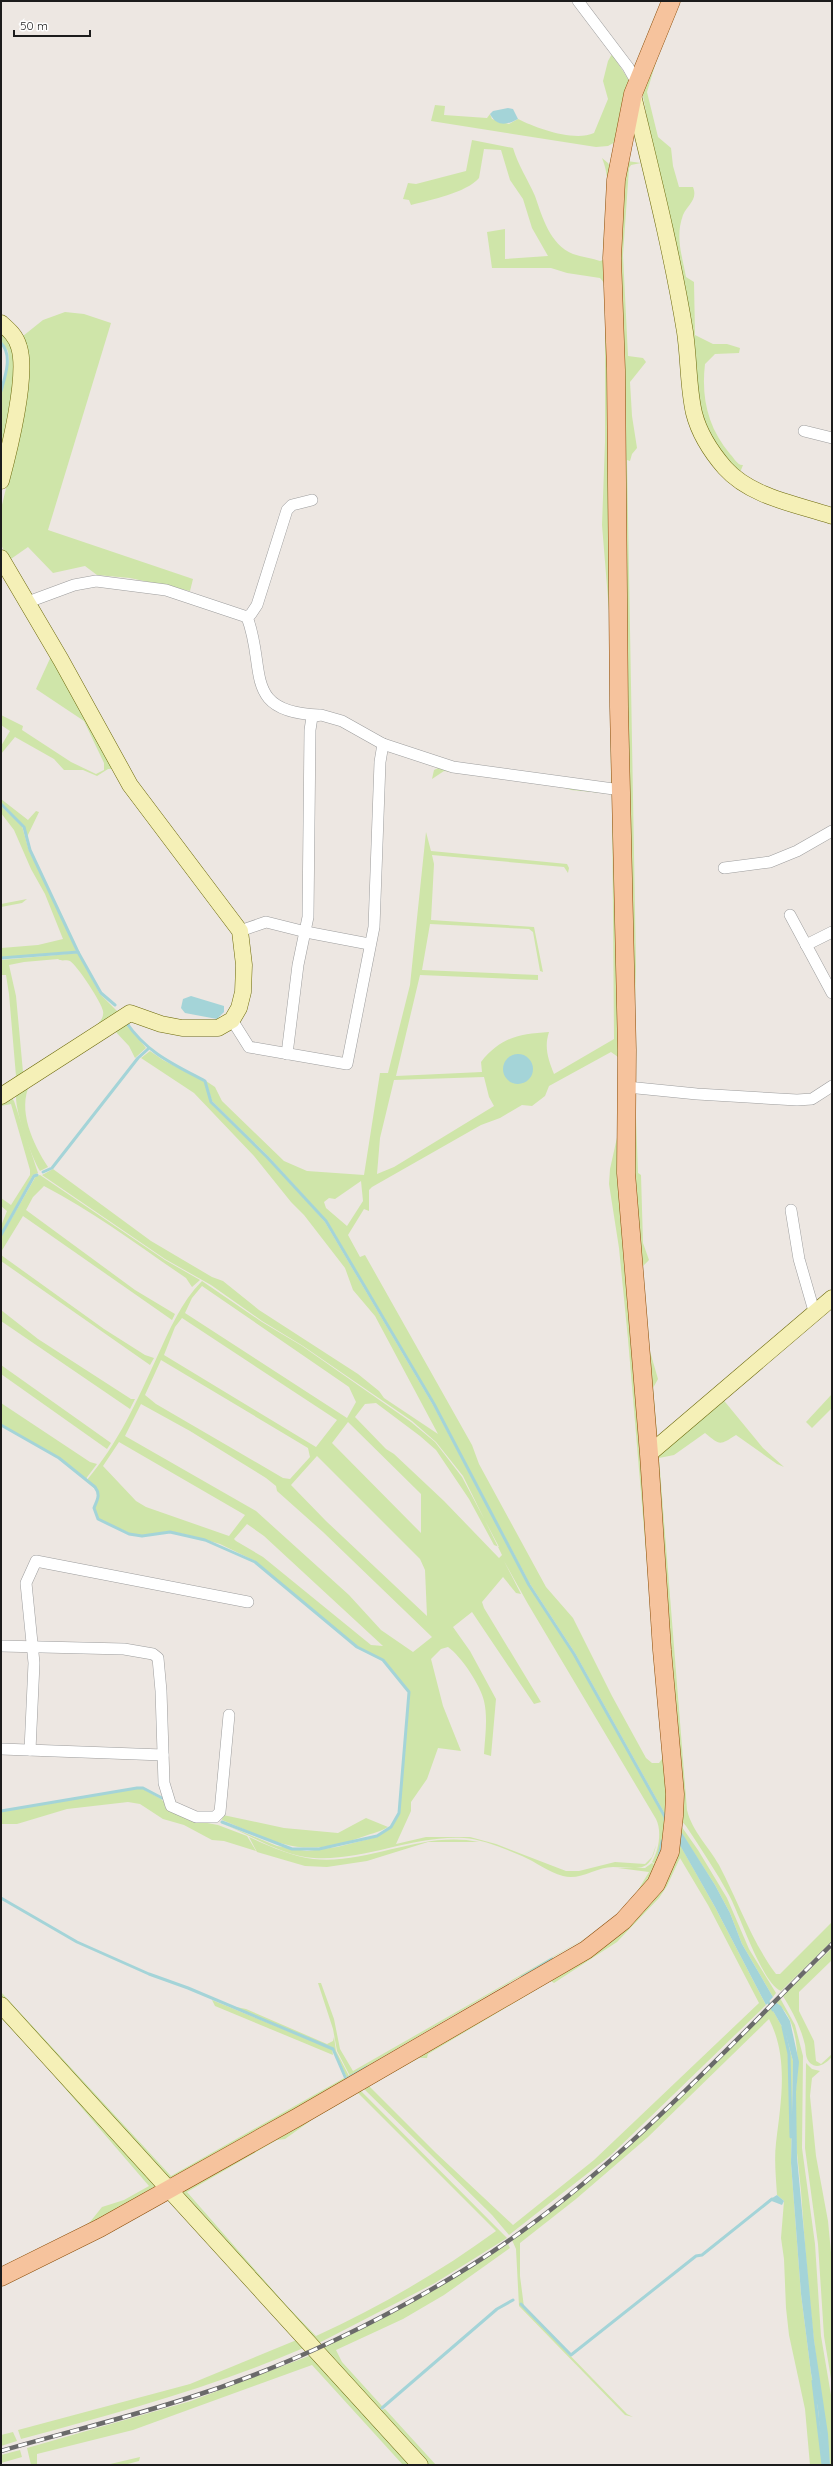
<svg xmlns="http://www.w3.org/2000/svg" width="833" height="2466" font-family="Quicksand,sans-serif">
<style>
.grass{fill:#cfe5a9;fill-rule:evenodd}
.water{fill:#a4d4d8}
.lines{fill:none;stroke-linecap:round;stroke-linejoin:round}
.stream{stroke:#a4d4d8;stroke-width:3}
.street-casing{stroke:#9d9d9d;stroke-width:12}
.secondary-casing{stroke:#6b680a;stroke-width:17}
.primary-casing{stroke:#8b4d08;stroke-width:19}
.street{stroke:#fff;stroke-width:11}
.secondary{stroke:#f5f0b7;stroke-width:16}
.primary{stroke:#f6c39d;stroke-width:18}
.rail-casing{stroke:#6a6a6a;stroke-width:4.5}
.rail{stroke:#fff;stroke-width:3;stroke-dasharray:9;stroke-linecap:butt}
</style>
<rect width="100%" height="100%" fill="#ede7e2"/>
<g class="grass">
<path d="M659,52l-12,40 11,45 13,11 2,18 6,21h14c5,13 -5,17 -10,28 -8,22 -1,40 3,62l8,5 1,53 18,9h14l13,4 -1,5 -24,1 -10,10c-4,34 3,64 25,90 4,4 8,12 13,11l-4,10 -31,-40 -7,-26 -58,-313v-8z"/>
<path d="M612,54l18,28 -13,59 -9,5 -12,1 -165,-26 4,-16 10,1 -1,9 43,3 3,-4 2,5 17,5 9,-5c18,9 56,23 76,14l14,-34 -5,-18 5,-20z"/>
<path d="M472,140l41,8c5,17 15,32 22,48 7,20 15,49 38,58 9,3 18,4 27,7l3,-1c-1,-33 12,-71 -1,-102l6,5 3,6 6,609 -6,8 -1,-163 -8,-98 3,-83v-158l-5,-6 -33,-5 -16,-5h-59l-5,-36 18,-3v30l43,-3 -16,-28 -9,-29 -13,-19 -9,-30 -17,-1 -5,29c-13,15 -49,22 -68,27l-2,-5 -6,-1 5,-16 8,1 50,-13z"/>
<polygon points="627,161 641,163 631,165 629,168 623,255 628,356 643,358 646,362 630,382 632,416 637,448 632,454 630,461 627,460 636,966 634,1044 619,250"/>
<polygon points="65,312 84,314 111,323 48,530 193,579 190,591 130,578 97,575 85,566 53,573 28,547 8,561 1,544 1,509 9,476 26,351 23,336 43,320"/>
<polygon points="1,325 18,348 1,471 1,395 9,360 8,351 1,341"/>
<polygon points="53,652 117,769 108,769 97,776 83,770 64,770 54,759 15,737 1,754 1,746 10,731 1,725 1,715 23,726 22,730 71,762 96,774 104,770 104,763 84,721 36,689"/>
<path d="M438,768l181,24 1,142 47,833 -1,49 -91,-163 -45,-69 -96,-180 -107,-183 -59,-65 -56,-55 -6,-20 9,6 7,14 62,60 23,10 57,4 16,-102h8l22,-88 16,-153 5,19 136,13 2,4 -1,5 -4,-6 -132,-12 2,9 -3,56 103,7 9,45 -3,-1 -7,-39 -4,-3 -99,-5 -8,46 116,5v5l-118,-5 -24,101 86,-4 -1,-10c20,-25 38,-28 68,-30 -5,15 -1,27 5,42l60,-35 -2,-245 -41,-4 -8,-3 -119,-16 -12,8 2,-9zM611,1052l7,5v76l-8,36 -1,15 10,64 9,91 33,391 1,29 -3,4h-7l-6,-5 -34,-62 -39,-78 -27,-31 -67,-123 -7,-19 -107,-190 -5,2 -12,-22 16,-26 5,2v-21l3,-3 109,-62 19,-7 22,-13 10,1 13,-10 4,-10zM484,1077l5,20 5,9 -100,61 -17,7 3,-36 14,-58zM361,1181l2,20 -16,25 -21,-18 -2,-6 5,-4 6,1z"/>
<polygon points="1,799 28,820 36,811 39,812 26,839 25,827 1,803"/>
<polygon points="1,806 22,826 29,851 62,916 76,951 1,958 1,948 38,945 63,939 45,894 31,869 14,830 1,813"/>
<polygon points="27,899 22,903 1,907 1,904"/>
<path d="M78,953l22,41 19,19 -118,75 15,-12 -7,-82 -3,-19h-5v-15zM58,959c4,3 8,0 12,2 7,4 32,42 33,50 1,6 -2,9 -6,14l-74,47 -7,-76 -7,-31 15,-3z"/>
<path d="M123,1018l23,30 -11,10 -6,-12 -15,-16 -84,54c-13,26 3,60 18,83l-8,4c-9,-15 -24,-57 -24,-74 0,-5 2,-7 5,-11z"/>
<path d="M150,1051l13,9 42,22 6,20 56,55 58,65 108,183 96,180 45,69 90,163v15l-8,33 -4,-3c7,-12 10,-31 4,-43l-128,-215 -24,-43 17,33 -5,-1 -13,-16 -21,25 2,6 57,94 -7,2 -62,-92 -19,15 17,24 26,48 -5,57 -7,-2c1,-17 4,-36 0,-53 -3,-15 -23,-45 -36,-54l-7,2 -10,10 12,47 18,45 -23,-3 -11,31 -16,23v9l-15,33 30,-7h44l26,7 70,27h13l36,-9 30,2 7,-7 4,-12c-6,30 -19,22 -43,22 -17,0 -33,14 -50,9 -15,-4 -27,-14 -41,-20 -17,-7 -40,-17 -58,-18 -51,-3 -99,23 -150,20 -32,-2 -63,-23 -93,-35l56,23 30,5 30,-4 40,-10 14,-10 8,-14 11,-121 -27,-32 -26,-14 -102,-85 -35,-17 -32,-9 -18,-4 -28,5 -13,-3 -30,-14 -5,-11 5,-10v-6l-13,-11c32,-37 51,-80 71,-124 12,-26 24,-55 45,-76l60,41 40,24 109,76 24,20 27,35 37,70 -5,-2 -25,-46 -33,-49 -16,-14 -44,-33 -11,1 -10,13 31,32 8,5 50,47 55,57 3,-3 -39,-79 -27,-34 -24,-21 -109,-75 -41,-25 -51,-36 -46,-26 -123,-84 11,-6 98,72 61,36 11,4 36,29 99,64 21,17 5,7 54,36 -63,-118 -22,-26 -8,-22 -41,-53 -13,-13 -37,-46 -60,-63 -53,-35zM202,1286l147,101 7,15 -9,16 -162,-105 7,-15zM182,1318l155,102 -21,27 -152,-92 11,-28zM161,1360l147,88 2,9 -20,22 -7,-1 -127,-74 -11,-9zM141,1404l49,27 76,47 10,8 1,5 46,41 109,105 -19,15 -32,-22 -32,-35 -93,-84 -131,-75zM348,1422l73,72v39l-89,-90zM119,1442l126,73 -16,21 -83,-29 -10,-6 -33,-35zM317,1456l103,103 5,11 2,46 -101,-95 -35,-36zM247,1524l17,12 119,110 -12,-1 -108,-88 -27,-16 -2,-2z"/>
<polygon points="635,1090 638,1173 641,1175 643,1243 649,1260 642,1267 649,1348 658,1379 653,1388 658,1445 654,1447 634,1219"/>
<polygon points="11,1097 14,1101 38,1173 33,1175 1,1234 1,1226 7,1211 1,1206 1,1198 11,1205 30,1175 30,1170 11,1104 1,1106 1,1099"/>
<path d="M40,1175l125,85 35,20 -8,7 -6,-9c-47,-32 -92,-66 -142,-92l-11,11 -7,13 109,80 40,24 -3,6 -149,-104 -22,36v-15l35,-61z"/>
<polygon points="1,1255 104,1329 145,1355 154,1358 150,1365 1,1261"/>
<polygon points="1,1310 38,1339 131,1399 135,1399 130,1409 1,1321"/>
<polygon points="1,1365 111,1443 107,1449 1,1374"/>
<polygon points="832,1394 832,1408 812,1428 806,1422"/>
<path d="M721,1397l42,51 21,19 -7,-3 -41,-29c-17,11 -16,10 -31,-2l-31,22 -15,3 28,352c5,21 22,37 32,55 19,36 33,77 57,109h4l52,-52v19l-51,50c-19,-8 -41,-76 -52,-96 -13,-24 -28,-46 -43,-69l-7,-8 -25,-366z"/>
<path d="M1,1403l89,59 7,2 -12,16c-22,-26 -57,-36 -84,-55z"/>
<polygon points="137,1788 143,1789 161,1799 169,1807 202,1822 218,1825 247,1836 256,1851 224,1841 212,1840 184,1825 163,1819 140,1804 128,1802 67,1809 17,1824 1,1824 1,1811"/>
<path d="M223,1815l61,13 54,5 28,-15 22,9c-10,6 -19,7 -29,11 -58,21 -83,4 -137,-18z"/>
<polygon points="679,1823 698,1850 727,1898 749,1949 776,1993 773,1997 742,1944 730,1913 715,1885 682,1834 679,1833"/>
<path d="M675,1836l40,71 51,98 -155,150 -102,80 -17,-20 -132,-130 257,-154zM680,1858l28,47 51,98 -165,157 -81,65 -77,-72 -67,-67 50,-28h8l1,-4 123,-73 3,2 63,-41 42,-44 8,-12z"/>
<path d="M249,1837c20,9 42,19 64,22 56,6 109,-29 166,-17h-51l-61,19 -40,6 -22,-1 -48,-14z"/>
<polygon points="652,1863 656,1866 652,1874 632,1900 649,1872 618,1868 645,1868"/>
<polygon points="596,1932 350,2076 337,2051 333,2029 318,1983 321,1983 334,2019 340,2049 353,2071"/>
<path d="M832,1948v12l-33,32v19l15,30 2,20 5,3 11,-10v3c-6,6 -14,13 -22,6 -5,-5 -4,-12 -5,-18 -4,-18 -13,-34 -22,-49z"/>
<polygon points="1,1992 171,2176 344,2078 346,2080 172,2181 1,2001"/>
<path d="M780,1998l15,27 8,31 -1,92 13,96 6,92 11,65v64h-2c-4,-36 -10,-72 -14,-108 -7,-55 -11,-110 -15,-166 -3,-33 -9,-68 -5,-102 3,-25 4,-71 -21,-87z"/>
<polygon points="212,2000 332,2049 333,2055 215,2006"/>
<polygon points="231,2006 246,2009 327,2044 333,2041 334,2037 336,2051 349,2076 347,2078 333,2048"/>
<path d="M771,2007l14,25 8,29 -2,102 10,131 10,79 7,36 5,56h-13l-5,-56 -16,-74 -3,-27 -2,-49 -3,-21 3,-37 -7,-6c-1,-17 -3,-35 -1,-52 5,-42 13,-85 -7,-124l-121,118 -72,62 -56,44v33l4,31 -3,-2 106,109 6,3 -8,-2 -106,-109 -3,-57 -4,-9 113,-90z"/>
<polygon points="1,2011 159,2184 92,2225 1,2267 81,2228 90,2222 102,2207 124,2200 149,2186 44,2064 1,2018"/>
<polygon points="806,2063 812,2069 820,2071 812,2078 810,2096 816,2156 828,2221 832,2263 832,2385 824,2336 818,2244 805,2148"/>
<path d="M357,2087l150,151 -72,45 -118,61 -135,-149v-5zM358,2093l138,138c-56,41 -117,76 -180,105l-30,-31 -99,-113 90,-52 8,-1 28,-20z"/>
<polygon points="508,2244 510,2248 444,2295 403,2319 336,2350 342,2362 382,2406 381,2410 385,2409 436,2465 425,2465 322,2348 437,2288"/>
<path d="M299,2339l7,8c-92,40 -188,66 -285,92l-3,-9 172,-46z"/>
<polygon points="314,2354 413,2465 403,2465 312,2365 133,2430 37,2454 37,2465 31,2465 27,2448 191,2401"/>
<polygon points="13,2432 17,2441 1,2446 1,2435"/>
<polygon points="20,2450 22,2457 1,2463 1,2455"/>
<polygon points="140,2457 139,2461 124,2465 106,2465"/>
</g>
<g class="water">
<path d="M508,108l5,1 5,10c-11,6 -21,8 -28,-5l3,-3z"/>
<polygon points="191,996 224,1006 224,1012 217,1019 185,1013 181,1008 183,999"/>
<circle cx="518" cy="1069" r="15"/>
<polygon points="679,1833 682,1833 715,1885 730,1913 742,1944 773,1997 766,2005 715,1907 677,1840"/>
<polygon points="775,2002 781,2006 790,2021 799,2062 796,2092 797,2157 814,2340 828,2434 830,2465 823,2465 818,2409 811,2373 801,2294 791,2163 793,2061 785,2032 772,2009"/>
<polygon points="777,2195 784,2201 782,2205 769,2200"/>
</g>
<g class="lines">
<g class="stream">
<path d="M1,343c12,12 4,34 0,48"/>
<polyline points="1,804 24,827 30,850 78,952"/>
<polyline points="1,958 78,952 101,993 115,1005"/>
<path d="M126,1022c21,31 47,42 79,59l6,21 56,55 59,64 108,183 95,181 45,69 91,163v3"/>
<polyline points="43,1172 52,1168 138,1058 148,1049"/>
<polyline points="1,1235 34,1176 37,1175"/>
<path d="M1,1425l58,33 36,29c6,8 2,13 -1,21l4,11 31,15 13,2 28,-4 35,8 50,22 102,85 26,13 26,32 -10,121 -8,14 -14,9 -58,13h-27l-70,-27"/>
<polyline points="1,1811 137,1788 143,1788 162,1798"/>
<polyline points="659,1856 662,1841"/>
<polyline points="1,1898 77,1942 149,1974 188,1988 333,2049 346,2079 367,2067"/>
<polyline points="522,1977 552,1959"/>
<polyline points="767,2000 773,2010"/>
<polyline points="783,2027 789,2054 791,2137"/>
<polyline points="521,2304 571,2355 696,2256 702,2255 772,2199"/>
<polyline points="813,2381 823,2465"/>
<polyline points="382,2408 497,2309 513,2300"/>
</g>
<g class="street-casing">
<g id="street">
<polyline points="578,1 628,67 637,83"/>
<polyline points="804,431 832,438"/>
<polyline points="28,602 74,585 96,581 166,590 247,617 251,614 257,605 287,510 292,505 312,500"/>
<path d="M247,617c20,52 -6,95 72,98"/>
<polyline points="724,868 770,862 797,851 832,831"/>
<polyline points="790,915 832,993"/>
<polyline points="240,931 266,922 306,932 369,944"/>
<polyline points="806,945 832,932"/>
<polyline points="232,1020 249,1047 347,1064 374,927 380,762 383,744"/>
<polyline points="287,1054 298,965 308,917 310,730 312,717 321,715 342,721 383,744 453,767 621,790"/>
<polyline points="627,1087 697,1094 797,1100 812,1099 832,1086"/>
<polyline points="791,1210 799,1259 814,1311"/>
<polyline points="1,1646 124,1649 153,1654 158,1658 161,1691 164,1783 171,1806 196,1817 215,1817 220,1812 229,1715"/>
<polyline points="1,1749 163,1755"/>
<polyline points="30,1750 34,1663 26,1583 36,1561 248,1602"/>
</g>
</g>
<g class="secondary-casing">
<g id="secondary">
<path d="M633,95c19,79 39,157 52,237 4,27 3,55 9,81 5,20 18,40 31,55 26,29 71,36 107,48"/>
<path d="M1,323c8,7 15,13 18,24 9,28 -10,104 -18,134"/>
<polyline points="1,558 61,660 130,785 240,931 244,965 243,992 239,1008 232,1020 218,1028 182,1028 161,1024 130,1013 1,1096"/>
<polyline points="649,1454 832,1298"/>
<polyline points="1,2005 420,2465"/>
</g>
</g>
<g class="primary-casing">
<polyline id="primary" points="1,2277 100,2228 298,2117 586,1950 623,1921 656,1884 670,1852 674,1816 675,1794 662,1650 649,1454 626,1173 627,1050 619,707 616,370 612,258 616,180 633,94 671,1"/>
</g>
<use href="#street" class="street"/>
<use href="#secondary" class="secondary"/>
<use href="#primary" class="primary"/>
<g class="rail-casing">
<path id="rail" d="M1,2451c62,-18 125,-33 187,-53 97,-30 198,-79 284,-133 137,-86 246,-208 360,-321"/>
</g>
<use href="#rail" class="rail"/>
</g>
<rect width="833" height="2466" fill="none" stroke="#1c1c1c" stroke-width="4"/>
<path d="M14 30v6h76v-6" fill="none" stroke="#1c1c1c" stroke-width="2"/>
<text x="20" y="30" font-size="12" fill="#1c1c1c" stroke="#ffffff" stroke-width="3" paint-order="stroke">50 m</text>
</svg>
